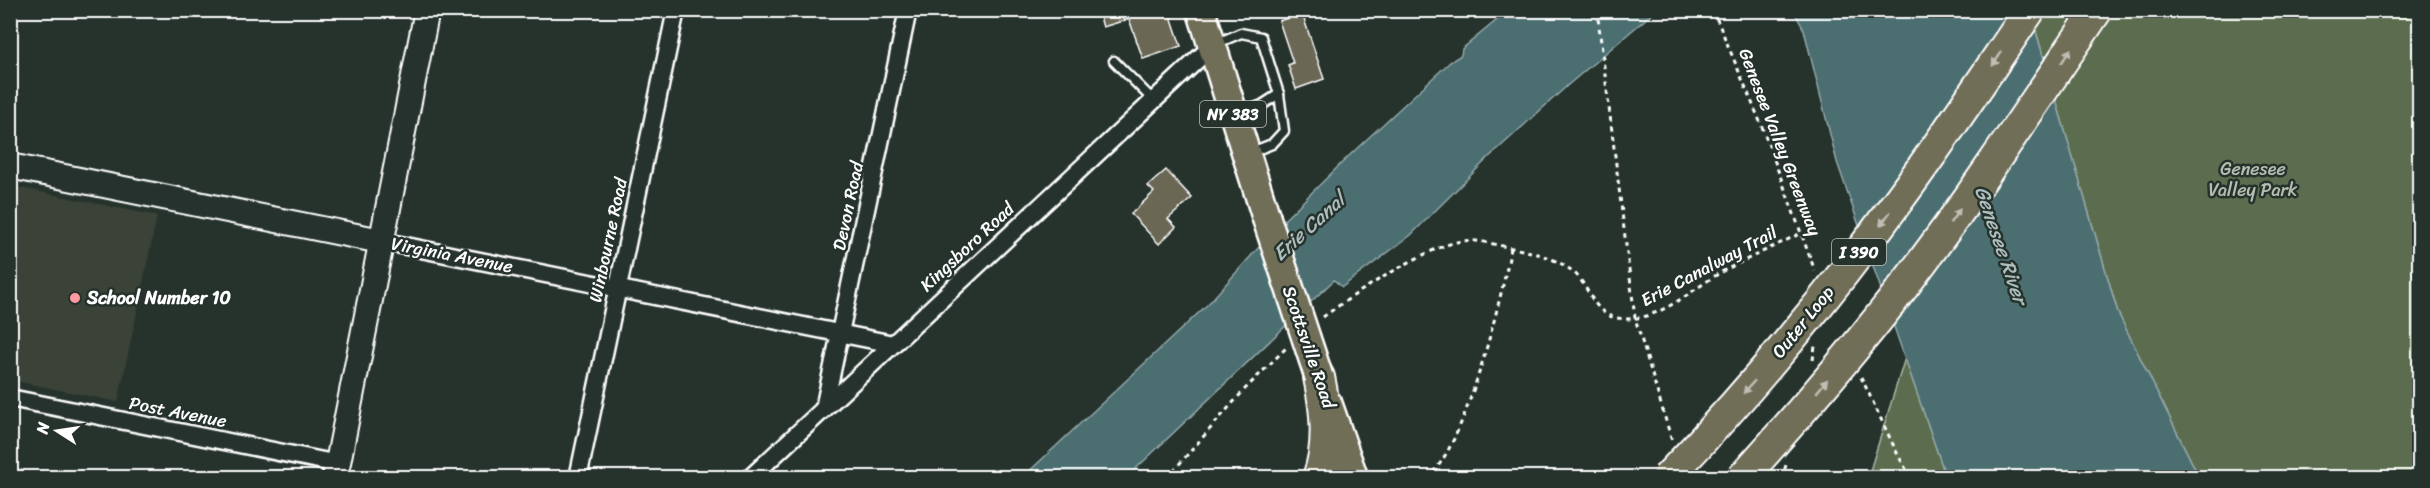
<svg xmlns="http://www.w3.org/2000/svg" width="2430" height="488" font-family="Sriracha,sans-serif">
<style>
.built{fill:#3b4339}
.green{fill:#5c6d4f;stroke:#aeb6a7;stroke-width:1.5}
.water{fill:#4b6e71;stroke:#93a8aa;stroke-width:1.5}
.building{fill:#6b6754;stroke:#fff;stroke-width:1.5}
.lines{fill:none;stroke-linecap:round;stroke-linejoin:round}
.lane-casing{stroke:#fff;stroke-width:13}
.street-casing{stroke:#fff;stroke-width:21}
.secondary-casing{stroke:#fff;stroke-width:28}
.primary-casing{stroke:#fff;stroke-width:32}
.highway-casing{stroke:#fff;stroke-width:34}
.path{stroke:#fff;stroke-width:3;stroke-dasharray:4.5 4.5;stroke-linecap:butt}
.lane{stroke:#26332d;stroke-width:8}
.street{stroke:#26332d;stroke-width:16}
.secondary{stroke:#26332d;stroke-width:24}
.primary{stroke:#716e59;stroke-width:27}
.highway{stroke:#716e59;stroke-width:30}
.primary-bridge-casing{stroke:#fff;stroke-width:32;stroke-linecap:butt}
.highway-bridge-casing{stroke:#fff;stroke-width:34;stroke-linecap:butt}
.primary-bridge{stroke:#716e59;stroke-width:27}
.highway-bridge{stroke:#716e59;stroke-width:30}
.oneway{fill:#bfbeb4}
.poi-dot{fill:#ff9aa2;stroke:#26332d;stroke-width:2}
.labels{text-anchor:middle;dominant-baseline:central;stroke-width:5;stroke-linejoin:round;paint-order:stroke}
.shield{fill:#26332d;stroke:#bec2c0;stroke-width:1.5}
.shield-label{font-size:16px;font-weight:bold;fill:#fff}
.street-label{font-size:18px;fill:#fff;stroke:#26332d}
.park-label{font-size:18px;fill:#b6bdb0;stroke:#26332d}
.poi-label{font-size:18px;font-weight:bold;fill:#fff;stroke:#26332d;text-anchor:start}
.water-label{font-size:20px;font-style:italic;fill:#aebebf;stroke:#26332d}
</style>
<rect width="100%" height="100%" fill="#26332d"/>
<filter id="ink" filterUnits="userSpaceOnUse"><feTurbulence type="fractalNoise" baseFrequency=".0167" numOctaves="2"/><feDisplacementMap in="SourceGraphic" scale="12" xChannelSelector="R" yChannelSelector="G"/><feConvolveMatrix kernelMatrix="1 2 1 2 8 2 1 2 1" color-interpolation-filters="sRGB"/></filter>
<g filter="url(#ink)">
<polygon class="built" points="11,186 157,216 118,402 11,380"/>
<g class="green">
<polygon points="2030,11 2419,11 2419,477 2199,477 2118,313"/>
<polygon points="1905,358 1946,477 1868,477"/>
</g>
<g class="water">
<polygon points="1508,11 1655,11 1568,85 1488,158 1411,235 1342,287 1334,280 1127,477 1022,478 1208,304 1277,227 1352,153 1450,62 1461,55 1462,49"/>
<polygon points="1794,11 2030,11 2118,313 2199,477 1946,477 1837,162 1804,30"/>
</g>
<g class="building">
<polygon points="1098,10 1169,10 1181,46 1143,59 1129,19 1103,27"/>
<polygon points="1302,13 1324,79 1296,89 1288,65 1293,63 1279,21"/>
<polygon points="1166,170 1192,198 1168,219 1176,227 1159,244 1131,214 1154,192 1148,186"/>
</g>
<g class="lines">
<g class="lane-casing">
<g id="lane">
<polyline points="1215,44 1241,33 1261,37 1279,94 1262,105 1237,114"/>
<polyline points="1114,61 1153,100"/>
<polyline points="1249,153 1272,144 1284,131 1279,94"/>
</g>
</g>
<g class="street-casing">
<g id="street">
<polyline points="381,241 893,344"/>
<polyline points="10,398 338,464"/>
<polyline points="824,409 908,10"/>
<polyline points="578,478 676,10"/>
<polyline points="750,478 1212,46"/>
</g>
</g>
<g class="secondary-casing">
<g id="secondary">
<polyline points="10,166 381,241"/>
<polyline points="335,478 427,10"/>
</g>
</g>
<g class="primary-casing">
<g id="primary">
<polyline points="1201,10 1266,217"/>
<polyline points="1328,404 1354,478"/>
</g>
</g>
<g class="highway-casing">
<path id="highway" d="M1318,478c12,-33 8,-68 1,-101"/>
</g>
<g class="path">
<polyline points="1597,10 1635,318 1672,441"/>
<polyline points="1713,10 1761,124 1815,271"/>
<path d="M1323,317c28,-21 106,-72 139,-76 17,-2 33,4 50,7 21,4 41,9 59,22 18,13 21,44 46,48 39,7 75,-29 106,-47 26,-13 52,-25 78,-38"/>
<polyline points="1813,360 1815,346"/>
<polyline points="1861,377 1898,455 1911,478"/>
<polyline points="1167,478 1245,389 1288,346"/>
<path d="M1426,478c38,-24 76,-183 85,-230"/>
<polyline points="1782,478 1786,465"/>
</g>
<use href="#lane" class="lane"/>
<use href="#street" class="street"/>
<use href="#secondary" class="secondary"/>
<use href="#primary" class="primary"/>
<use href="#highway" class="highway"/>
<g class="primary-bridge-casing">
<polyline id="primary-bridge" points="1266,217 1319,377"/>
</g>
<g class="highway-bridge-casing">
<g id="highway-bridge">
<path d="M1667,478c84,-88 162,-182 233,-280 45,-61 87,-125 130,-188"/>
<path d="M1742,478c56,-62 111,-126 162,-192 68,-89 130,-183 193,-276"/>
</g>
</g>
<use href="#primary-bridge" class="primary-bridge"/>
<use href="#highway-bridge" class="highway-bridge"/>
</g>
<defs><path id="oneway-solid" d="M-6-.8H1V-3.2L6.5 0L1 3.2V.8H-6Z" transform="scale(1.5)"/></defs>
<g class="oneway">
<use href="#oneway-solid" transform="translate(2066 56) rotate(-56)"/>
<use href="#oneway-solid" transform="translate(1997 59) rotate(124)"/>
<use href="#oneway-solid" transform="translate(1955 216) rotate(-54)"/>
<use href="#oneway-solid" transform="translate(1885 219) rotate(127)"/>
<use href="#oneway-solid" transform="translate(1822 386) rotate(-50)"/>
<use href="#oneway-solid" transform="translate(1749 387) rotate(131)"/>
</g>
</g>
<circle class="poi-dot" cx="75" cy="298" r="6"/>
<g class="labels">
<g class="shield">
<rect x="1200" y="101" width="66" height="26" rx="4.5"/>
<rect x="1832" y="239" width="54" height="26" rx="4.5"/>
</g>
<g class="shield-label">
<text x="1233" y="114">NY 383</text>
<text x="1859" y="252">I 390</text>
</g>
<g class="street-label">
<text transform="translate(1780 142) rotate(69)">Genesee Valley Greenway</text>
<text transform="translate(848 206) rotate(-78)">Devon Road</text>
<text transform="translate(608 240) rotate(-78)">Winbourne Road</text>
<text transform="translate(967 247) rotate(-43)">Kingsboro Road</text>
<text transform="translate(452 255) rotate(11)">Virginia Avenue</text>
<text transform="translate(1709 266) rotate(-28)">Erie Canalway Trail</text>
<text transform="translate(1803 322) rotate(-51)">Outer Loop</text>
<text transform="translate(1309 347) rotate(71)">Scottsville Road</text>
<text transform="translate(178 412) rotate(11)">Post Avenue</text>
</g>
<g class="park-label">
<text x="2253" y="169">Genesee<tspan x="2253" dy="21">Valley Park</tspan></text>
</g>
<g class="poi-label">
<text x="87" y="298">School Number 10</text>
</g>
<g class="water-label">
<text transform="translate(1309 227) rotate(-42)">Erie Canal</text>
<text transform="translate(2001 245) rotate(71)">Genesee River</text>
</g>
</g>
<rect width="2430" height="488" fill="none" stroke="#26332d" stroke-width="36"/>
<rect x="18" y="18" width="2394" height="452" fill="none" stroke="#fff" stroke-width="2" filter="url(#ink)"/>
<g transform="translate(57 431) rotate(282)" stroke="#26332d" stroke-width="4.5" paint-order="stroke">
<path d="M0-4.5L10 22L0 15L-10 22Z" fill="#ffffff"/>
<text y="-9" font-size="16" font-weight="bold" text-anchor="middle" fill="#ffffff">N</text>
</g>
</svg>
